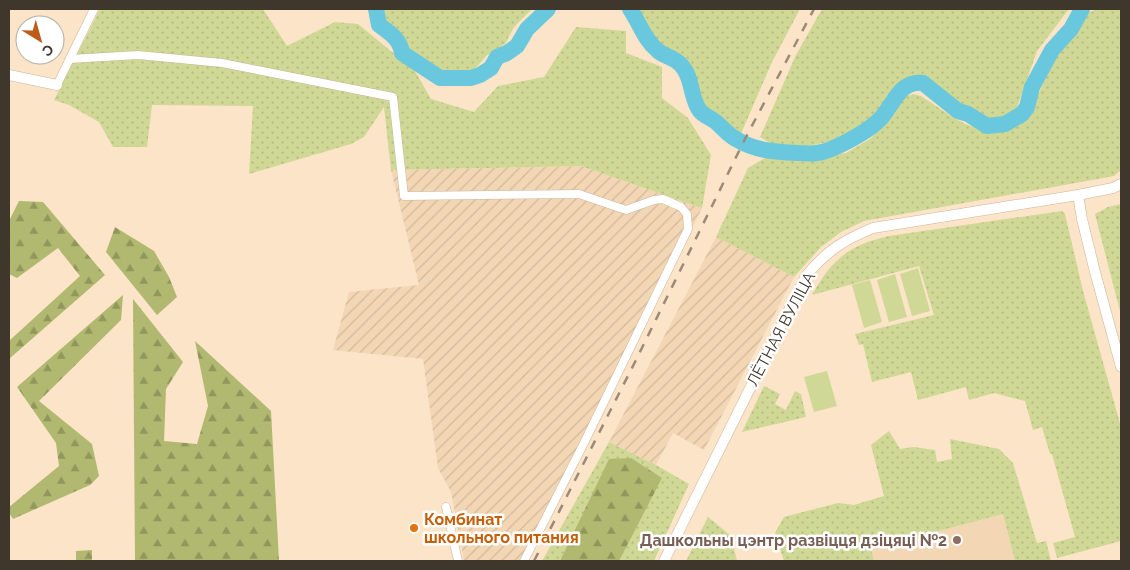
<svg xmlns="http://www.w3.org/2000/svg" width="1130" height="570" font-family="Raleway,sans-serif">
<style>
.built{fill:#f3d7b5}
.industrial{fill:url(#industrial-furrows)}
.green{fill:url(#green-dots)}
.forest{fill:url(#forest-firs)}
.pitch{fill:#d0d895}
.lines{fill:none;stroke-linecap:round;stroke-linejoin:round}
.river{stroke:#69c7de;stroke-width:16}
.street-casing{stroke:#cab499;stroke-width:9}
.secondary-casing{stroke:#cab499;stroke-width:11}
.street{stroke:#fff;stroke-width:8}
.secondary{stroke:#fff;stroke-width:10}
.rail{stroke:#9a8a76;stroke-width:2.5;stroke-dasharray:9 9;stroke-linecap:butt}
.food-dot{fill:#e8710a;stroke:#fff;stroke-width:2}
.education-dot{fill:#8d6e63;stroke:#fff;stroke-width:2}
.labels{text-anchor:middle;dominant-baseline:central;stroke-width:5;stroke-linejoin:round;paint-order:stroke}
.street-label{font-size:16px;fill:#40372c;stroke:#fff}
.food-label{font-size:16px;font-weight:bold;fill:#c56008;stroke:#fff;text-anchor:start}
.education-label{font-size:16px;font-weight:bold;fill:#785e54;stroke:#fff;text-anchor:end}
</style>
<defs>
<pattern id="industrial-furrows" width="10" height="10" patternUnits="userSpaceOnUse" patternTransform="scale(1.25)"><rect width="10" height="10" fill="#f3d7b5"/><path d="M-1 1l2-2M0 10L10 0M9 11l2-2" fill="none" stroke="#d1b99c"/></pattern>
<pattern id="green-dots" width="8" height="8" patternUnits="userSpaceOnUse" patternTransform="scale(1.25)"><rect width="8" height="8" fill="#d0d895"/><path d="M2 2h.1M6 6h.1" fill="none" stroke="#b4ba81" stroke-width="1.8" stroke-linecap="round"/></pattern>
<pattern id="forest-firs" width="22" height="20" patternUnits="userSpaceOnUse" patternTransform="scale(1.25)"><rect width="22" height="20" fill="#b1b870"/><path d="M5 1l3.5 6h-7zM16 11l3.5 6h-7z" fill="#91965c"/></pattern>
</defs>
<rect width="100%" height="100%" fill="#fbe4c7"/>
<polygon class="built" points="1003,514 1015,561 874,561 870,549"/>
<g class="industrial">
<polygon points="581,166 702,208 528,561 464,561 451,492 438,468 423,359 333,350 349,292 419,285 391,170"/>
<polygon points="716,237 794,277 704,450 673,433 656,465 609,442"/>
</g>
<g class="green">
<polygon points="100,9 263,9 287,46 335,22 358,24 415,71 431,99 474,112 498,86 544,77 576,27 626,31 626,53 662,67 662,98 688,118 711,155 702,208 581,166 391,170 384,107 364,137 351,144 249,174 253,106 152,105 147,147 113,147 99,122 69,105 54,100"/>
<polygon points="377,9 532,9 514,27 505,44 486,56 474,70 432,72 408,55 397,35 381,27"/>
<polygon points="632,9 800,9 772,62 740,136 703,110 693,82 682,66 660,52 644,33"/>
<polygon points="822,9 1069,9 1037,51 1015,113 998,120 989,119 970,113 944,92 920,79 896,87 886,97 880,108 862,128 841,139 809,146 775,146 760,137 796,55"/>
<polygon points="1098,9 1121,9 1121,170 1114,176 864,221 841,232 821,247 794,277 716,237 748,168 765,158 813,159 846,153 870,139 894,115 904,97 913,94 921,96 951,116 965,124 985,130 1000,131 1022,122 1033,107 1053,60 1089,12"/>
<polygon points="1121,204 1121,315 1095,214 1108,207"/>
<path d="M1062,211l3,3 18,77 38,136v114l-64,17 -4,-15 22,-6 -23,-83h-2l-8,-27 -9,3 -8,-29 -31,-8 -25,7 -3,-13 -48,13 -7,-28 -39,10 -9,-38 -4,1 -4,-11 79,-19 -15,-49 -107,29c20,-36 37,-50 77,-59z"/>
<polygon points="764,386 780,394 775,404 786,410 795,391 801,394 806,417 742,432"/>
<polygon points="889,431 900,449 913,447 935,450 937,462 952,459 950,439 999,449 1013,463 1037,543 1046,541 1051,561 1015,561 1003,514 871,549 874,561 784,561 775,533 784,517 838,503 854,505 884,496 871,445"/>
<polygon points="609,442 656,465 689,484 654,561 542,561"/>
<polygon points="708,517 731,536 737,561 686,561"/>
</g>
<g class="forest">
<polygon points="19,201 43,202 105,275 9,359 9,341 80,276 58,248 17,278 9,274 9,221"/>
<polygon points="115,227 154,251 169,277 177,297 157,315 106,252"/>
<polygon points="123,295 121,320 39,401 92,444 99,476 90,485 13,519 9,513 9,507 59,466 56,443 17,387"/>
<polygon points="133,299 183,362 166,389 164,441 197,444 208,406 195,341 271,411 279,561 135,561"/>
<polygon points="631,458 662,478 619,561 560,561 609,459"/>
<polygon points="92,550 92,561 76,561 76,551"/>
</g>
<g class="pitch">
<polygon points="918,268 930,311 912,316 900,274"/>
<polygon points="895,274 907,317 889,322 877,280"/>
<polygon points="870,280 882,322 864,328 852,285"/>
<polygon points="827,371 837,406 814,412 804,377"/>
</g>
<g class="lines">
<g class="river">
<path d="M376,9l3,16c11,8 21,14 23,28l38,25h31l9,-3 11,-7 6,-11 10,-4 10,-7 10,-17 21,-20"/>
<path d="M630,9c9,13 14,30 27,41 7,7 18,7 25,16 11,12 8,32 18,45 4,5 11,7 16,11 6,5 12,13 20,17 19,12 40,13 62,14 6,0 13,1 19,0 16,-2 48,-20 60,-31 16,-13 20,-42 46,-39l35,28 10,3 19,12 18,-2 17,-10 5,-7 5,-20 20,-37 19,-21 11,-20"/>
</g>
<g class="street-casing">
<g id="street">
<polyline points="70,59 138,55 222,63 393,97 404,196 579,194 626,210 654,200 663,199 681,207 687,214 688,229 584,443 524,561"/>
<polyline points="57,85 94,9"/>
<polyline points="446,507 458,561"/>
</g>
</g>
<g class="secondary-casing">
<g id="secondary">
<polyline points="9,75 57,85"/>
<polyline points="1078,195 1082,219 1095,272 1121,367"/>
<path d="M664,561l142,-285c20,-25 38,-36 67,-48l205,-33 35,-7 8,-4"/>
</g>
</g>
<use href="#street" class="street"/>
<use href="#secondary" class="secondary"/>
<polyline class="rail" points="534,561 635,362 746,137 814,9"/>
</g>
<circle class="food-dot" cx="414" cy="528" r="5"/>
<circle class="education-dot" cx="957" cy="540" r="5"/>
<g class="labels">
<g class="street-label">
<text transform="translate(781 329) rotate(-62)">ЛЁТНАЯ ВУЛІЦА</text>
</g>
<g class="food-label">
<text x="424" y="519">Комбинат<tspan x="424" dy="18">школьного питания</tspan></text>
</g>
<g class="education-label">
<text x="947" y="540">Дашкольны цэнтр развіцця дзіцяці №2</text>
</g>
</g>
<rect width="1130" height="570" fill="none" stroke="#40372c" stroke-width="20"/>
<g transform="translate(40 40) rotate(143)"><circle r="24" fill="#ffffff" stroke="#b3afab"/>
<path d="M0-4L9 19L0 12L-9 19Z" fill="#bc5c18"/>
<text y="-8" font-size="14" font-weight="bold" text-anchor="middle" fill="#40372c">С</text>
</g>
</svg>
